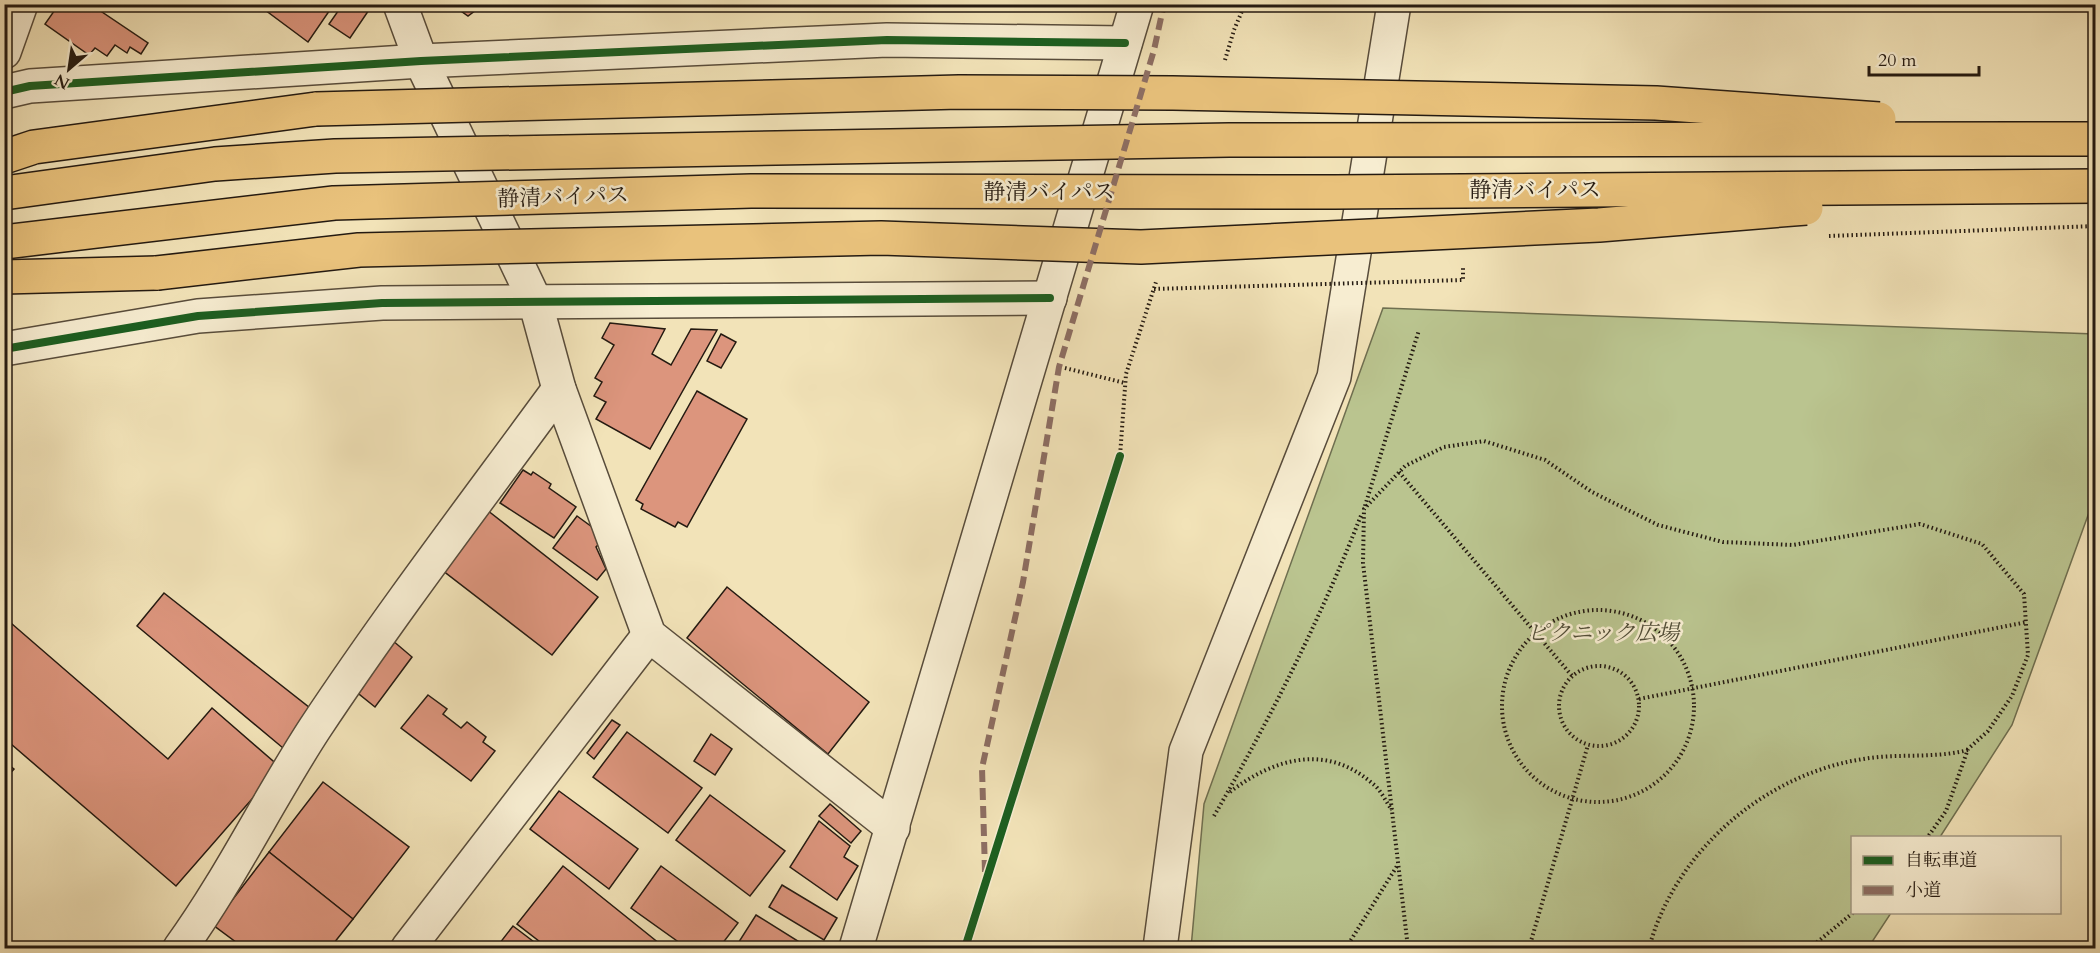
<svg xmlns="http://www.w3.org/2000/svg" width="2100" height="953" font-family="Cardo,'Noto Serif JP',serif">
<style>
.green{fill:#bac48f;stroke:#6f6f50;stroke-width:1.5}
.building{fill:#dc957d;stroke:#241a11;stroke-width:1.5}
.lines{fill:none;stroke-linecap:round;stroke-linejoin:round}
.street-casing{stroke:#584c3b;stroke-width:36}
.highway-casing{stroke:#241a11;stroke-width:36}
.path{stroke:#241a11;stroke-width:4;stroke-dasharray:1.5 3;stroke-linecap:butt}
.street{stroke:#f7edd1;stroke-width:33}
.highway{stroke:#e9c27c;stroke-width:33}
.highway-bridge-casing{stroke:#241a11;stroke-width:36;stroke-linecap:butt}
.path-bridge{stroke:#241a11;stroke-width:4;stroke-dasharray:1.5 3;stroke-linecap:butt}
.highway-bridge{stroke:#e9c27c;stroke-width:33}
.quiet{stroke:#8d6e63;stroke-width:6;stroke-dasharray:12 6;stroke-linecap:butt}
.cycleway-casing{stroke:#f7edd1;stroke-width:11}
.cycleway{stroke:#1b5e20;stroke-width:8}
.labels{text-anchor:middle;dominant-baseline:central;stroke-width:5;stroke-linejoin:round;paint-order:stroke}
.street-label{font-size:22px;fill:#241a11;stroke:#f7edd1}
.park-label{font-size:22px;font-style:italic;fill:#514d37;stroke:#f7edd1}
</style>
<rect width="100%" height="100%" fill="#f2e3b8"/>
<filter id="stains"><feTurbulence type="fractalNoise" baseFrequency=".00333" numOctaves="4"/><feColorMatrix values="0 0 0 0 .2 0 0 0 0 .09 0 0 0 0 .02 0 0 0 .5 -.17"/></filter>
<radialGradient id="worn" r=".72"><stop offset=".6" stop-color="#630" stop-opacity="0"/><stop offset="1" stop-color="#630" stop-opacity=".3"/></radialGradient>
<polygon class="green" points="1383,308 2095,334 2095,496 2012,725 1940,837 1852,838 1852,912 1891,913 1868,948 1191,948 1204,804"/>
<g class="building">
<polygon points="59,4 90,4 148,43 141,54 130,47 127,53 115,45 107,56 95,48 89,55 45,24"/>
<polygon points="257,4 334,4 308,42"/>
<polygon points="343,4 373,4 350,38 329,24"/>
<polygon points="451,4 484,4 468,16"/>
<polygon points="610,323 665,329 652,354 671,365 691,329 717,330 650,449 596,419 606,402 594,396 602,382 595,378 614,345 602,338"/>
<polygon points="721,334 736,342 721,368 707,361"/>
<polygon points="697,391 747,419 687,527 678,522 675,527 641,509 643,504 636,500"/>
<polygon points="523,470 531,475 533,472 551,484 549,488 576,507 554,538 500,503"/>
<polygon points="487,510 598,597 552,655 442,570"/>
<polygon points="577,516 592,527 599,544 596,547 606,569 597,580 553,548"/>
<polygon points="727,587 869,702 828,754 687,638"/>
<polygon points="164,593 310,708 283,748 137,626"/>
<polygon points="4,617 168,759 212,708 280,767 176,886 4,738"/>
<polygon points="392,640 412,657 375,707 354,690"/>
<polygon points="428,695 447,709 443,714 461,728 467,722 486,737 483,742 495,751 471,781 401,728"/>
<polygon points="612,720 620,725 594,759 587,753"/>
<polygon points="627,732 702,788 668,833 593,777"/>
<polygon points="711,734 732,749 715,775 694,761"/>
<polygon points="4,761 14,769 4,780"/>
<polygon points="323,782 409,847 353,919 269,852"/>
<polygon points="559,791 638,849 609,889 530,829"/>
<polygon points="710,795 785,851 750,896 676,840"/>
<polygon points="830,804 861,831 851,843 819,816"/>
<polygon points="819,821 850,846 844,857 858,866 837,900 790,867"/>
<polygon points="269,852 353,919 330,948 244,948 213,925"/>
<polygon points="563,866 665,948 548,948 517,924"/>
<polygon points="661,866 738,923 719,948 687,948 631,908"/>
<polygon points="782,885 837,918 824,940 769,907"/>
<polygon points="756,915 809,948 735,948"/>
<polygon points="513,926 542,948 496,948"/>
</g>
<g class="lines">
<g class="street-casing">
<g id="street">
<polyline points="400,4 421,61 535,301 559,389 649,635 893,828"/>
<polyline points="4,52 21,4"/>
<polyline points="4,92 30,86 421,61 887,40 1125,43"/>
<polyline points="4,349 198,316 382,303 1050,298"/>
<path d="M180,948c50,-69 88,-148 135,-220 77,-116 162,-227 244,-339"/>
<polyline points="408,948 649,635"/>
<polyline points="856,948 1137,4"/>
<polyline points="1160,948 1186,751 1334,377 1394,4"/>
</g>
</g>
<g class="highway-casing">
<g id="highway">
<polyline points="4,157 34,147 316,109"/>
<polyline points="4,277 157,273"/>
</g>
</g>
<g class="path">
<polyline points="1225,60 1234,30 1245,4"/>
<polyline points="1065,368 1125,383"/>
<polyline points="1399,472 1573,677"/>
<polyline points="1365,506 1419,330"/>
<circle cx="1598" cy="706" r="96"/>
<circle cx="1599" cy="706" r="40"/>
<polyline points="1639,699 2027,622"/>
<path d="M1230,792c44,-34 97,-49 143,-8 8,6 13,18 19,26"/>
<path d="M1214,816c56,-97 107,-198 148,-303"/>
<polyline points="965,948 1120,456 1126,374 1156,282"/>
<polyline points="1346,948 1397,866"/>
<polyline points="1408,948 1363,563 1364,509 1405,466 1444,447 1484,441 1545,460 1592,492 1658,525 1723,542 1793,545 1920,524 1982,544 2024,594 2028,655 2012,696 1988,731 1968,749 1946,811 1927,838"/>
<polyline points="1529,948 1588,745"/>
<path d="M1649,948c26,-97 116,-174 214,-189 35,-6 70,0 105,-9"/>
<polyline points="1810,948 1854,912"/>
</g>
<use href="#street" class="street"/>
<use href="#highway" class="highway"/>
<g class="highway-bridge-casing">
<g id="highway-bridge">
<polyline points="316,109 959,92 1173,93 1656,103 1879,119"/>
<polyline points="4,193 215,164 335,156 1229,140 2096,139"/>
<polyline points="4,242 334,203 751,191 1335,192 2096,186"/>
<polyline points="157,273 359,250 881,238 1141,247 1599,225 1806,208"/>
</g>
</g>
<g class="path-bridge">
<polyline points="1829,236 2096,226"/>
<polyline points="1154,289 1463,280 1463,267"/>
</g>
<use href="#highway-bridge" class="highway-bridge"/>
<polyline class="quiet" points="985,872 982,768 1023,582 1059,367 1154,50 1164,4"/>
<g class="cycleway-casing">
<g id="cycleway">
<polyline points="4,92 30,86 421,61 887,40 1125,43"/>
<polyline points="4,349 198,316 382,303 1050,298"/>
<polyline points="965,948 1120,456"/>
</g>
</g>
<use href="#cycleway" class="cycleway"/>
</g>
<g class="labels">
<g class="street-label">
<text x="1535" y="190">静清バイパス</text>
<text x="1049" y="192">静清バイパス</text>
<text transform="translate(563 197) rotate(-2)">静清バイパス</text>
</g>
<g class="park-label">
<text x="1603" y="633">ピクニック広場</text>
</g>
</g>
<rect width="2100" height="953" fill="none" stroke="#f2e3b8" stroke-width="24"/>
<rect x="6" y="6" width="2088" height="941" fill="none" stroke="#241a11" stroke-width="3"/>
<rect x="12" y="12" width="2076" height="929" fill="none" stroke="#241a11" stroke-width="1.5"/>
<rect x="1851" y="836" width="210" height="78" fill="#f7edd1" stroke="#a39984" stroke-width="1.5"/>
<rect x="1863" y="856" width="30" height="9" fill="#1b5e20" stroke="#a39984" stroke-width="1.5"/>
<text x="1905" y="866" font-size="18" fill="#241a11">自転車道</text>
<rect x="1863" y="886" width="30" height="9" fill="#8d6e63" stroke="#a39984" stroke-width="1.5"/>
<text x="1905" y="896" font-size="18" fill="#241a11">小道</text>
<g transform="translate(69 69) rotate(209)" stroke="#f7edd1" stroke-width="4.5" paint-order="stroke">
<path d="M0-4.5L10 22L0 15L-10 22Z" fill="#241a11"/>
<text y="-9" font-size="16" font-weight="bold" text-anchor="middle" fill="#241a11">N</text>
</g>
<path d="M1869 66v9h110v-9" fill="none" stroke="#241a11" stroke-width="3"/>
<text x="1878" y="66" font-size="18" fill="#241a11" stroke="#f7edd1" stroke-width="4.5" paint-order="stroke">20 m</text>
<rect width="100%" height="100%" filter="url(#stains)"/>
<rect width="100%" height="100%" fill="url(#worn)"/>
</svg>
